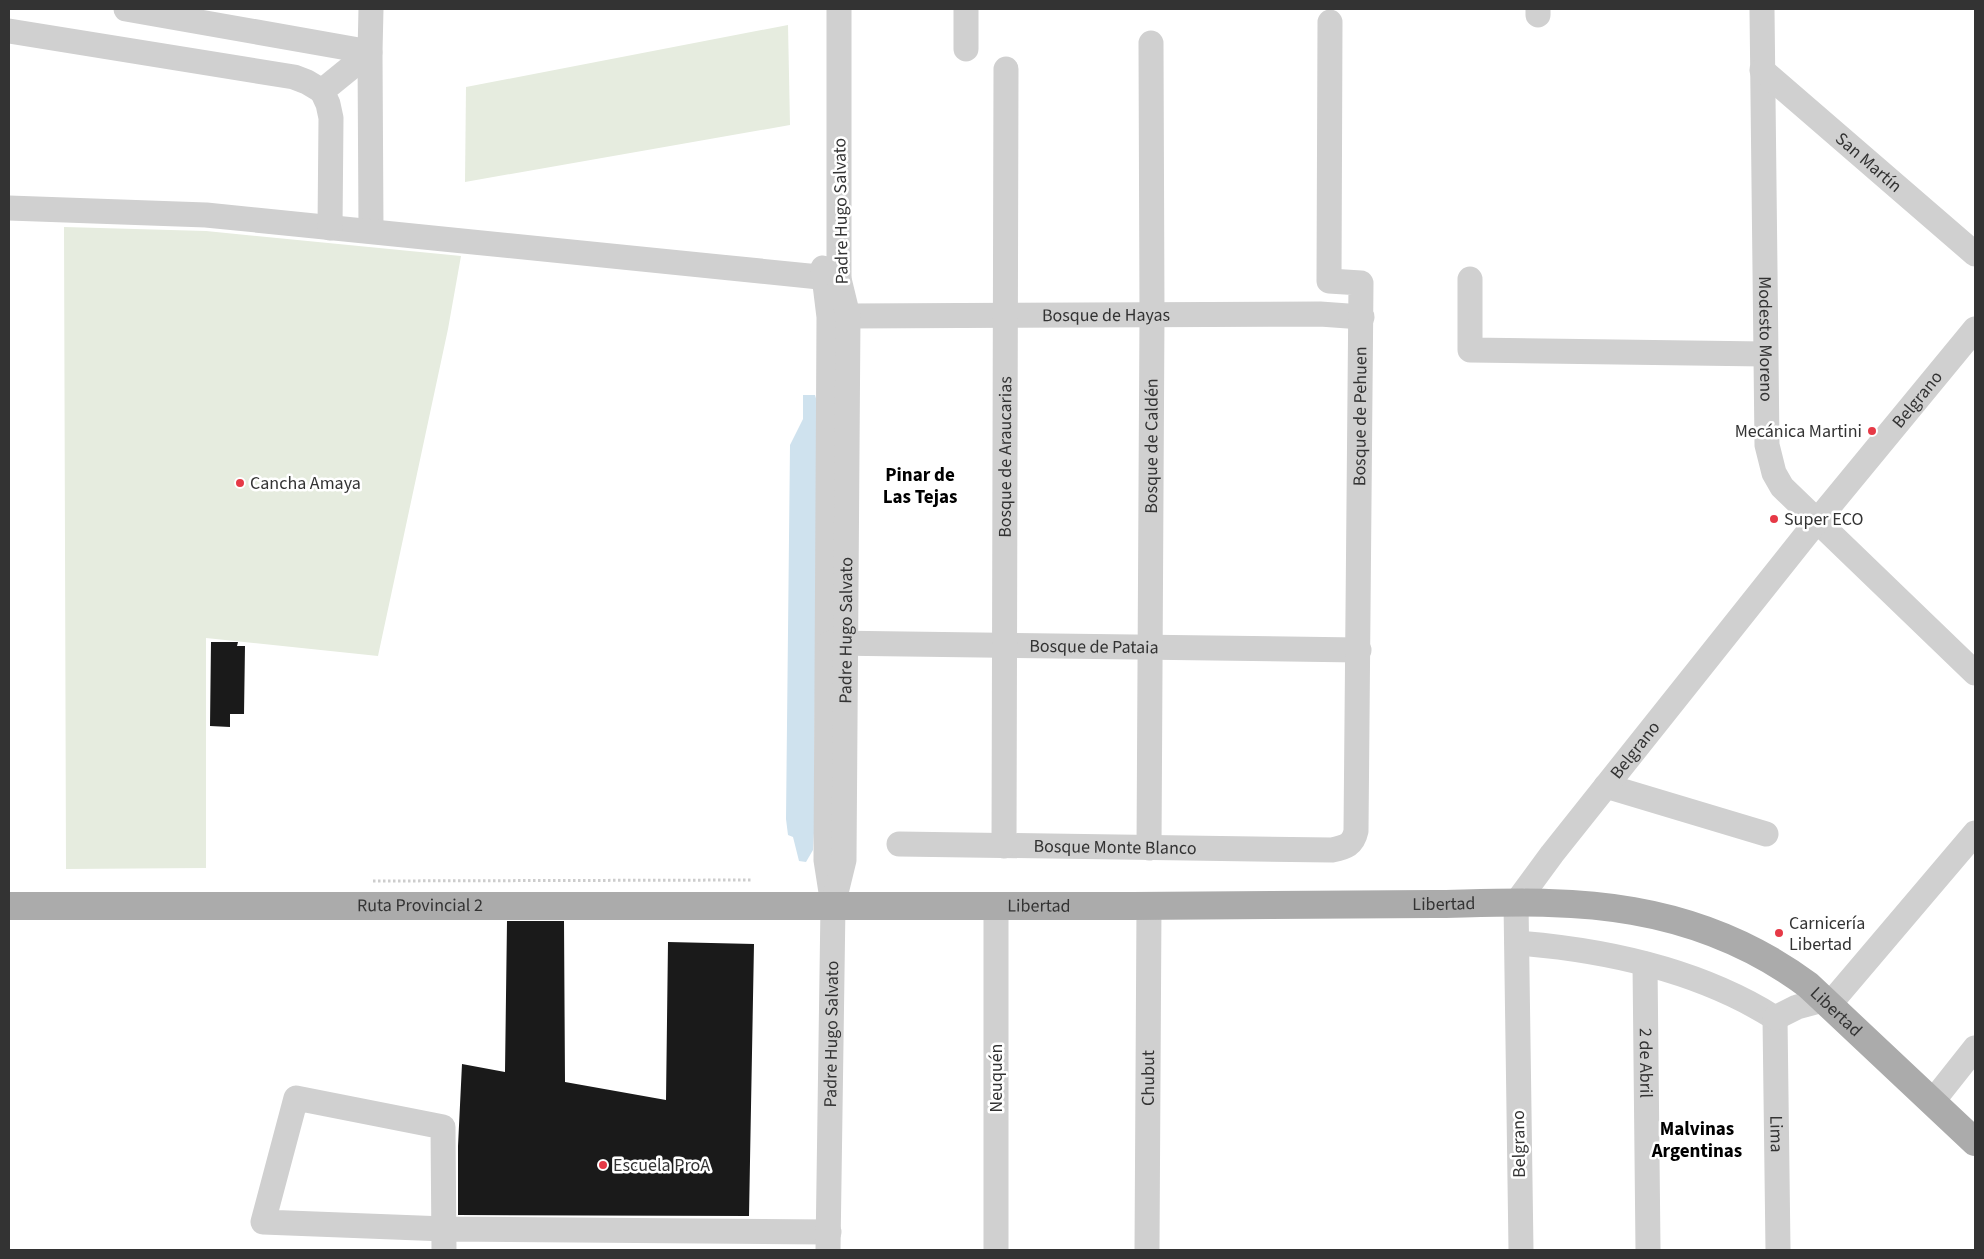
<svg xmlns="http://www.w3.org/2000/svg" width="1984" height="1259" font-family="'Source Sans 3',sans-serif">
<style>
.green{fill:#e6ecdf}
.water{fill:#cfe2ee}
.building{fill:#1a1a1a}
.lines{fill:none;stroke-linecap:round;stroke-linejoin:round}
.path{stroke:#cdcdcd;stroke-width:3;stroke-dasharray:2.5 2.5;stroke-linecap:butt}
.minor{stroke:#d0d0d0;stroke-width:25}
.major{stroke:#ababab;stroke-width:28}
.poi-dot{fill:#e63946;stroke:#fff;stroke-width:2}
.labels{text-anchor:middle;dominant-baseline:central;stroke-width:5;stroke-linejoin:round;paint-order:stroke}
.street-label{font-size:18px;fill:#333;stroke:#fff}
.poi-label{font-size:18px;fill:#333;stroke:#fff;text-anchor:start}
.neighbourhood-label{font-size:19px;font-weight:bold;fill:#000;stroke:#fff}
</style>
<rect width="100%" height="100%" fill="#fff"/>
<g class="green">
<polygon points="788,25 790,125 465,182 466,87"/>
<polygon points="64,227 206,231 461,256 448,329 378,656 206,638 206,868 66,869"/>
</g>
<polygon class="water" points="803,395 815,395 817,402 814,833 813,850 806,862 799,861 793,837 788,835 786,819 790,445 803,419"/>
<g class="building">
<polygon points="211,642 238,642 237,646 245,646 244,714 230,714 230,727 210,726"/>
<polygon points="507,921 564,921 565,1082 666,1100 668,942 754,944 749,1216 458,1215 458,1146 462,1064 505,1072"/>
</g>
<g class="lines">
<polyline class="path" points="373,881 752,880"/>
<g class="minor">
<polyline points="126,9 370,52 371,231"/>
<path id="s1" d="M1762,9l5,436 7,28 8,14 193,186"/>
<polyline points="1538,15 1538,9"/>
<polyline points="9,31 294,77 307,82 322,91"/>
<polyline points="966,49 966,9"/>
<path id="s2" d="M1762,70l213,184"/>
<polyline points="9,208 206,215 839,279"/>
<polyline points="330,228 331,118 328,104 322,91 370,52 371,9"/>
<polyline points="823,268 829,317 826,860 831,892"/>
<polyline points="1470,279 1470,350 1765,354"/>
<path id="s3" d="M848,316l472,-2 42,3"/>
<path id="s4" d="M830,643l529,7"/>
<polyline points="1606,786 1766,834"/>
<path id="s5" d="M899,844l433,6c14,-3 21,-5 24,-19l5,-548 -32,-2 1,-259"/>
<path id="s6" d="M1004,846l2,-777"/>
<path id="s7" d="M1149,848l3,-533 -1,-272"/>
<path d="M1517,943c89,7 182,27 258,75"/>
<path id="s8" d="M1645,964l3,286"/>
<polyline points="1829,1005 1975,833"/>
<path id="s9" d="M1775,1018l3,232"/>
<polyline points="1775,1018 1797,1007 1823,1000"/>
<polyline points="1933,1101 1975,1048"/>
<polyline points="444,1250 443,1127 296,1098 263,1222 445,1229 829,1232"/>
<path id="s10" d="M828,1250l5,-345 11,-45 4,-544 -9,-37v-270"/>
<polyline points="996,1250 996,905"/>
<path id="s11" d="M1147,1250l2,-344"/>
<path id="s12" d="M1521,1250l-5,-347 36,-49 265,-333 158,-192"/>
</g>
<path class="major" id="s13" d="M9,906c374,-1 748,-2 1123,0 100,0 200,-2 301,-2 66,-1 134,-5 200,7 63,11 124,36 175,74l167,157"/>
</g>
<g class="poi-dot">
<circle cx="1872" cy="431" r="5"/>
<circle cx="240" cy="483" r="5"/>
<circle cx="1774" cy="519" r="5"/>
<circle cx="1779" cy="933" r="5"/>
<circle cx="603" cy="1165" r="5"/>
</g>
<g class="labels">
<g class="street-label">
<text stroke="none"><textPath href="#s2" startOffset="141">San Martín</textPath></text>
<text transform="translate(841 211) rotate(-91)">Padre Hugo Salvato</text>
<text stroke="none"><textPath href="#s3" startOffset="258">Bosque de Hayas</textPath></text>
<text stroke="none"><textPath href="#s1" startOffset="330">Modesto Moreno</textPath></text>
<text stroke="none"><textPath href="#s12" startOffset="991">Belgrano</textPath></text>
<text stroke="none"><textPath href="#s5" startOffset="881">Bosque de Pehuen</textPath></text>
<text stroke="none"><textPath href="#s7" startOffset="402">Bosque de Caldén</textPath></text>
<text stroke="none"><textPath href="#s6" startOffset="389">Bosque de Araucarias</textPath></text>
<text stroke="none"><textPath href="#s10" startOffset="621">Padre Hugo Salvato</textPath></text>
<text stroke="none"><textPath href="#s4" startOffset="264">Bosque de Pataia</textPath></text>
<text stroke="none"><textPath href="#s12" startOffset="541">Belgrano</textPath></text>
<text stroke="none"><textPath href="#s5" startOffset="216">Bosque Monte Blanco</textPath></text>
<text stroke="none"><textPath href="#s13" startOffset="1435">Libertad</textPath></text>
<text stroke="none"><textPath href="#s13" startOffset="411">Ruta Provincial 2</textPath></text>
<text stroke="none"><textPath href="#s13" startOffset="1030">Libertad</textPath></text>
<text stroke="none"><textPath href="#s13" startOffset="1855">Libertad</textPath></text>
<text stroke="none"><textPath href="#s10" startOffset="216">Padre Hugo Salvato</textPath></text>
<text stroke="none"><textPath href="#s8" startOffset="99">2 de Abril</textPath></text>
<text transform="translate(996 1078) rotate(-90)">Neuquén</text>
<text stroke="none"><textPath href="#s11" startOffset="172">Chubut</textPath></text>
<text stroke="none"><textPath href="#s9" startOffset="116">Lima</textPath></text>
<text transform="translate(1519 1144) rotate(-91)">Belgrano</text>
</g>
<g class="poi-label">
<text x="1862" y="431" text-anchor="end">Mecánica Martini</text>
<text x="250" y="483">Cancha Amaya</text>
<text x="1784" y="519">Super ECO</text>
<text x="1789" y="923">Carnicería<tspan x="1789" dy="21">Libertad</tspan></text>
<text x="613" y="1165">Escuela ProA</text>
</g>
<g class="neighbourhood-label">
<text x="920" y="475">Pinar de<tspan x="920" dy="22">Las Tejas</tspan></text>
<text x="1697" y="1129">Malvinas<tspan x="1697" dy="22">Argentinas</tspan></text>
</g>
</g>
<rect width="1984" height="1259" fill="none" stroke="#333333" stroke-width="20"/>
</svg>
